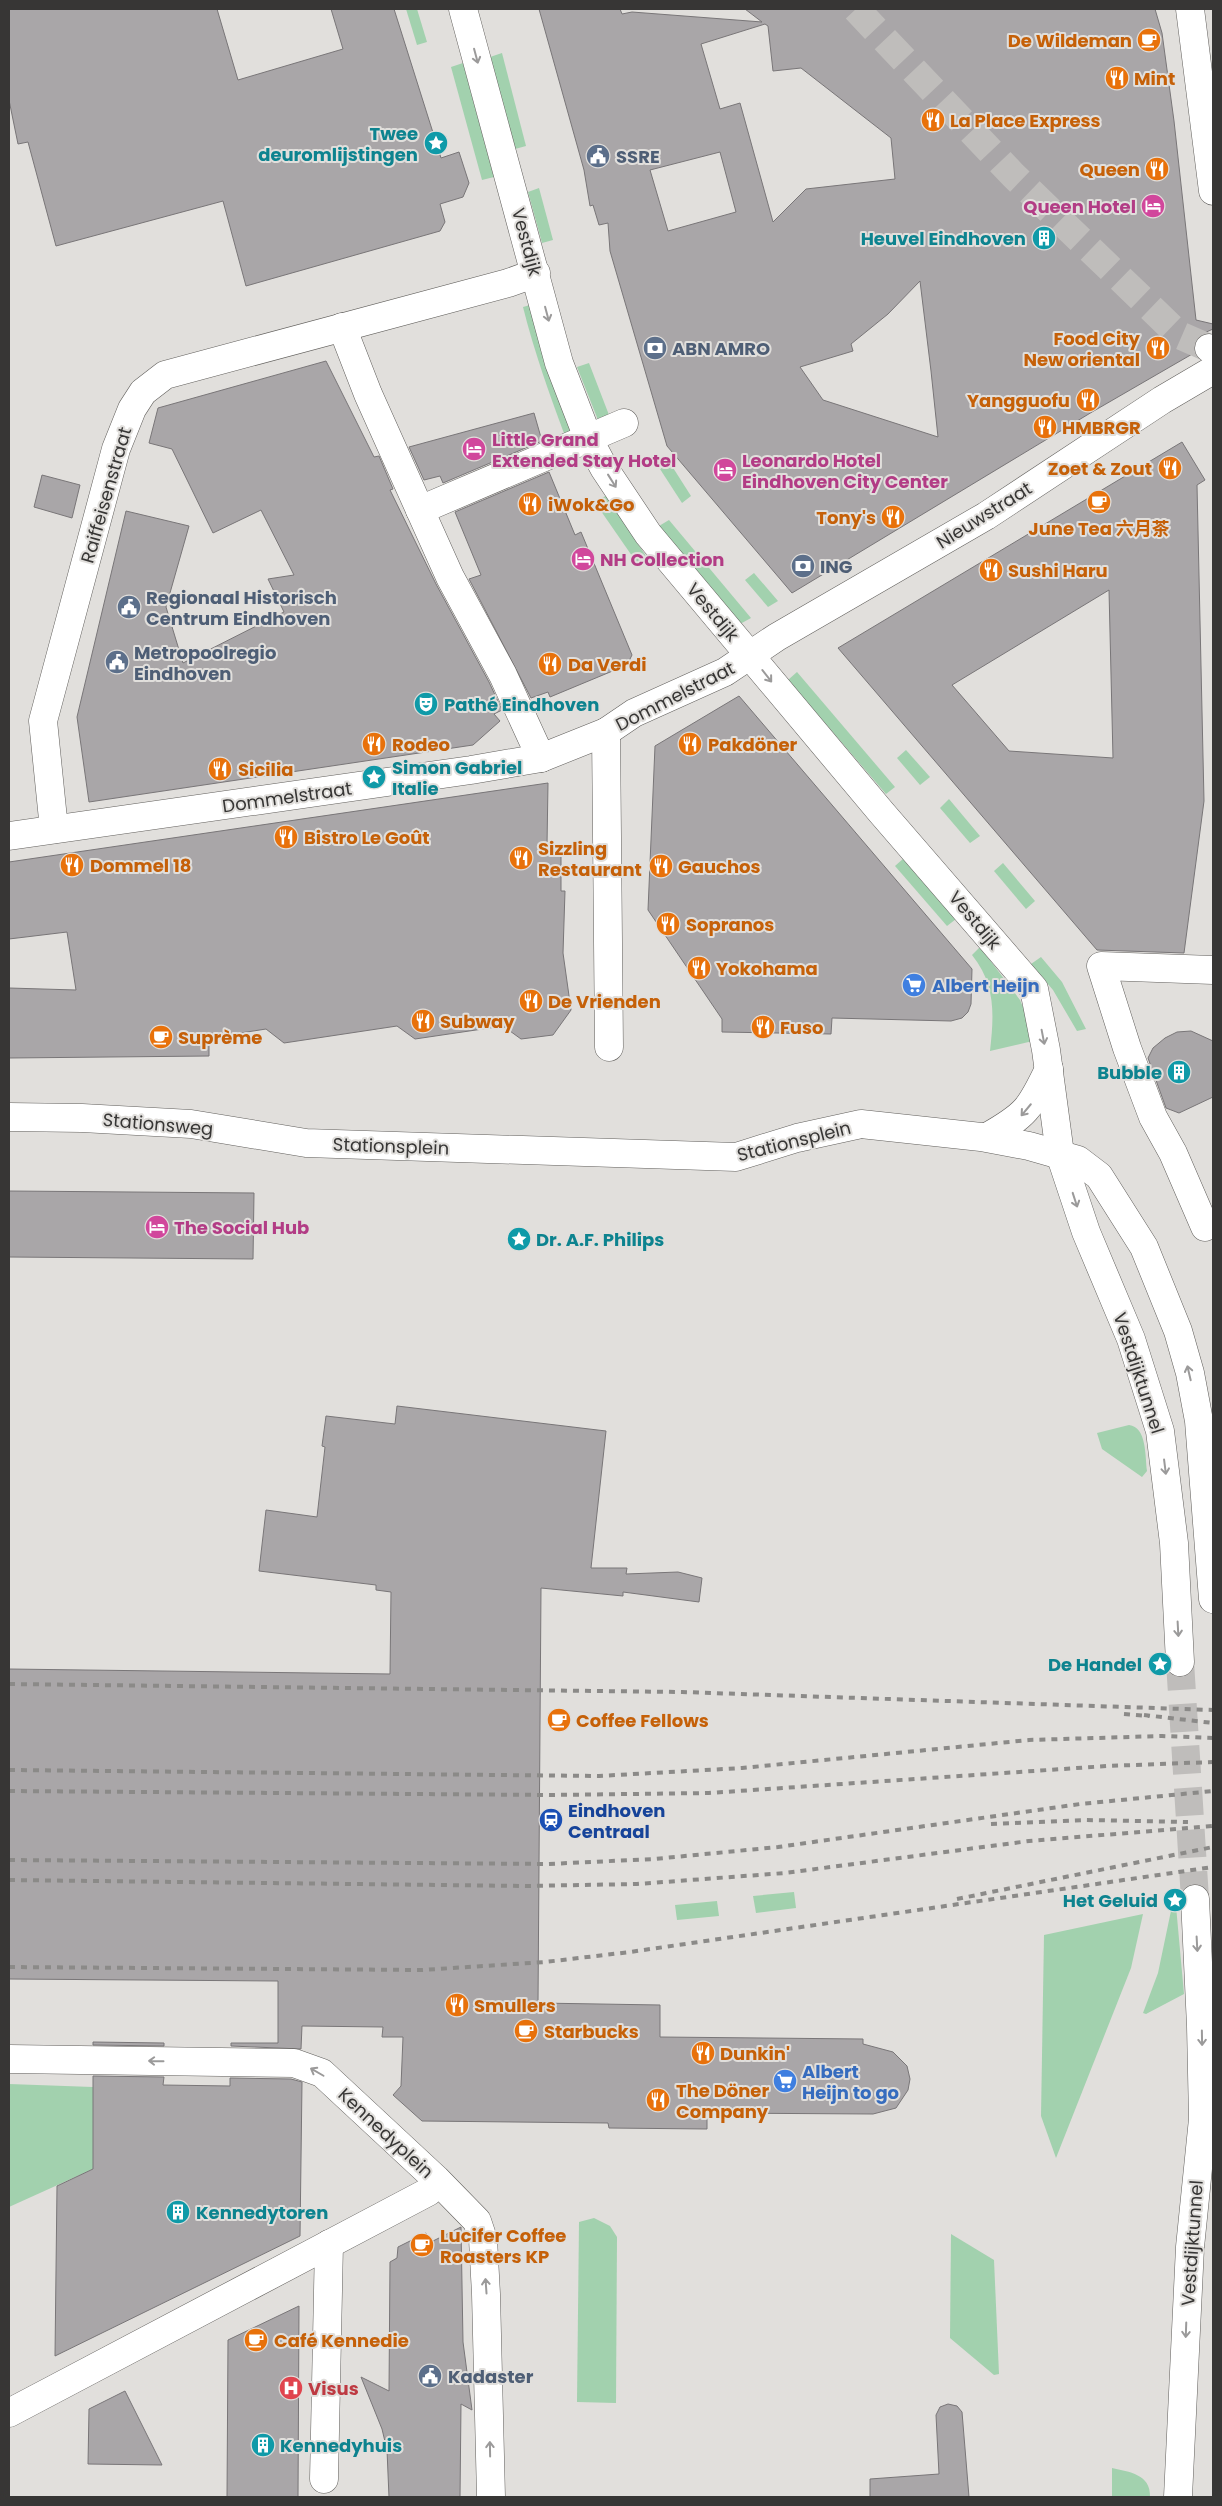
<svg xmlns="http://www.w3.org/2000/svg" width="1222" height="2506" font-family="Poppins,'Noto Sans SC',sans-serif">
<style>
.green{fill:#a2d1ae}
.building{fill:#a9a6a8;stroke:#797678;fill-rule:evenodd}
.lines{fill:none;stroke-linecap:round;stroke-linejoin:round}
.street-tunnel{stroke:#bfbdbb;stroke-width:28;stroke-dasharray:28 14;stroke-linecap:butt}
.secondary-tunnel{stroke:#bfbdbb;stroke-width:28;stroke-dasharray:28 14;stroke-linecap:butt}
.street-casing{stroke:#615f5c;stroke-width:29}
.secondary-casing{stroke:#615f5c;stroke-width:29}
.street{stroke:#fff;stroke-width:28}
.secondary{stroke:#fff;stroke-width:28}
.rail{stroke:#8b8a88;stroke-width:4;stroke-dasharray:6 6;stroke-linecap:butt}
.oneway{stroke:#9b9a9a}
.labels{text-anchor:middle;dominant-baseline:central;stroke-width:4;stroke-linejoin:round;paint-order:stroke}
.food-label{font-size:18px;font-weight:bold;fill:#c56008;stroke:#e1dfdc;text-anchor:start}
.culture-label{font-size:18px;font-weight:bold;fill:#0d838f;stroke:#e1dfdc;text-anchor:end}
.service-label{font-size:18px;font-weight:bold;fill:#4e5e75;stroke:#e1dfdc;text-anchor:start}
.hotel-label{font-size:18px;font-weight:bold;fill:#b23c85;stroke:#e1dfdc;text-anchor:start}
.street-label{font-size:18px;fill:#373635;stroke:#e1dfdc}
.shop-label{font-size:18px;font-weight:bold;fill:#366cbe;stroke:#e1dfdc;text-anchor:start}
.transit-label{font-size:18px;font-weight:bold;fill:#164399;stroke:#e1dfdc;text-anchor:start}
.health-label{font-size:18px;font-weight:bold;fill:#be3a42;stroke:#e1dfdc;text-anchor:start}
</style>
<rect width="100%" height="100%" fill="#e1dfdc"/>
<g class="green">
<polygon points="406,9 417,9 427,42 417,45"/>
<polygon points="502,53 526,146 515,149 490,57"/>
<polygon points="463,63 494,177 482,180 451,67"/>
<polygon points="539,188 553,240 542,243 528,192"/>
<path d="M530,305l42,127 -7,4c-16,-43 -31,-85 -42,-129z"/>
<polygon points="589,363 609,415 598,420 577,367"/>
<polygon points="670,463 691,496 682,503 660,469"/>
<polygon points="606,496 648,559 639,566 594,501"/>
<polygon points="669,520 751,618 740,624 659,526"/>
<polygon points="754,573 778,601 768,607 745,580"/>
<polygon points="797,672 895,787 886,794 788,680"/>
<polygon points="906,750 930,777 920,785 897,758"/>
<polygon points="949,799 980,836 970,843 940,808"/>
<polygon points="904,858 956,919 947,926 895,866"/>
<polygon points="1003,863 1035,901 1026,909 994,871"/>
<path d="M980,947l40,53 17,40 -47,11c4,-36 6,-66 -18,-96z"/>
<polygon points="1041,957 1062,982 1086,1029 1077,1031 1053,990 1031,964"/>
<path d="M1129,1425c18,2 16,31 18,46l-5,6 -40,-28 -5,-16z"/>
<polygon points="794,1892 796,1908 756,1913 753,1896"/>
<polygon points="717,1901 719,1916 677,1920 675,1905"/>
<polygon points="1172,1906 1176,1906 1184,1994 1146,2014 1143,2013 1158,1973"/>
<polygon points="1143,1914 1131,1968 1056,2158 1041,2116 1044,1935"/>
<polygon points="9,2084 93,2087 93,2169 9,2207"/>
<polygon points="594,2218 610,2226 617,2237 616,2403 577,2402 579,2222"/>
<polygon points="951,2234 994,2260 999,2374 994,2375 950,2338"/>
<path d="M1112,2468c17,4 39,6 38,29h-38z"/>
</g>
<g class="building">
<polygon points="9,9 217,9 238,80 343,49 331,9 394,9 441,158 459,152 469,183 463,197 440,204 445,222 440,231 246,286 223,201 56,246 28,142 18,144 9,100"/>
<path d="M539,9h81l2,5 10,-2 130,10 -17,-13h410l7,24 12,88 22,199 17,4v5l-11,5 -9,8 1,11 -102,59 -300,181 -125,-147 -57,-195 -2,-28 -9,2 -6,-20 -3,1 -6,-36zM765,24l3,2 5,45 28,-3 90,70 4,41 -89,10 -33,33 -33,-119 -20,6 -19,-65zM720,152l16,60 -68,19 -18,-61zM920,281l11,90 7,66 -115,-37 -23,-33 53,-16 -2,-7 37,-30z"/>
<polygon points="326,361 374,457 379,456 393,489 390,490 436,584 489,682 502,710 494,714 500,721 473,745 89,802 77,717 126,511 189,526 166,607 183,663 284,612 268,579 294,575 261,510 213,533 172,449 149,443 158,408"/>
<polygon points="534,413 542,441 443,483 440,476 424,480 409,447"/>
<path d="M1182,442l23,38 -8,5 7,316 -20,152 -87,-3 -259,-302zM1109,590l4,168 -104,-7 -57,-66z"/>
<polygon points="549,472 575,535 581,532 632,655 627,665 550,697 548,692 531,698 469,579 481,575 455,512"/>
<polygon points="42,475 80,485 72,518 34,507"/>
<polygon points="739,696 972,969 971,1004 968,1012 962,1018 951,1021 832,1018 831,1034 722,1032 722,1019 648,910 655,746"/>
<polygon points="548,783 547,845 561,845 561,891 565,891 563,953 571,1010 553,1035 521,1039 503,1026 415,1039 397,1026 284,1043 266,1029 209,1038 209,1056 9,1058 9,988 76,990 67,932 9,939 9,862"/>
<polygon points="1191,1031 1213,1041 1213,1097 1179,1113 1166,1108 1148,1058 1153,1048 1165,1038 1177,1032"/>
<polygon points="9,1191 254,1193 253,1259 9,1257"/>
<polygon points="397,1406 606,1431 591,1568 627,1568 626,1574 678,1572 702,1578 699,1602 623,1592 623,1596 541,1588 538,2003 660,2005 660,2037 863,2039 863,2044 893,2052 907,2066 910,2079 908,2090 896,2108 873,2114 707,2113 707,2129 609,2128 608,2123 422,2121 393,2095 401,2086 403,2037 382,2037 383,2027 302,2026 301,2049 231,2046 231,2043 278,2043 278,1981 9,1979 9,1669 390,1674 391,1592 376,1590 376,1585 259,1571 266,1510 317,1517 325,1447 322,1446 326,1416 395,1424"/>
<polygon points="93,2042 164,2043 164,2046 93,2045"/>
<polygon points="93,2076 164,2077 163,2085 230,2086 230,2078 291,2079 302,2082 300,2236 55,2356 57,2186 93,2169"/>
<polygon points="461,2227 463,2342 472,2410 461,2404 460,2497 389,2497 387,2450 382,2429 361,2377 389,2391 390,2262 397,2258 398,2247 426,2233 429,2243"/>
<polygon points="299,2306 298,2497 227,2497 228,2340"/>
<polygon points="125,2391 162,2465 88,2464 89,2409"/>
<polygon points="948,2404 957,2406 962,2412 969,2497 870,2497 870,2479 939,2474 936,2415 940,2407"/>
</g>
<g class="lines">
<polyline class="street-tunnel" points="856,9 1013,175 1179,335 1209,348"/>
<polyline class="secondary-tunnel" points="1180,1662 1195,1899"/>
<g class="street-casing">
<g id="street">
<polyline points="1190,9 1213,191"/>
<polyline points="342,327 368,394 450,577 503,675 541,758"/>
<polyline points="1209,348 1213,351"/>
<polyline points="420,510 624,423"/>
<polyline points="606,732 609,1047"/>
<polyline points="54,829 43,721 116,449 132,409 143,392 165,375 508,283 536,273"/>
<polyline points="9,836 471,770 541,758 606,732 634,713 725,672 777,637 986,516 1162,400 1213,370"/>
<polyline points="1205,1227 1173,1153 1153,1117 1127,1048 1101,966 1213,970"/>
<polyline points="9,2059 294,2063 322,2073 436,2179 477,2221 483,2239 486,2294 491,2497"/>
<polyline points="9,2413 428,2192"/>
<polyline points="324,2479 329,2244"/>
</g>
</g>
<g class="secondary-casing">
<g id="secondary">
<polyline points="463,9 559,363 588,438 604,468 648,534 881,812 1034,989 1046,1050 1060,1154 1086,1232 1131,1339 1160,1431 1174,1543 1180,1662"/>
<polyline points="9,1117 82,1118 191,1124 306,1143 736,1157 797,1138 861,1124 981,1137 1029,1146 1078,1160 1099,1176 1144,1247 1178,1331 1190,1373 1199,1421 1213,1599"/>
<path d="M987,1137c39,-22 43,-28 62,-68"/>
<polyline points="1178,2497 1190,2247 1203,2119 1201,2026 1195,1899"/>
</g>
</g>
<use href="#street" class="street"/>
<use href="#secondary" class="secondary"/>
<g class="rail">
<polyline points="9,1684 682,1692 1213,1710"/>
<polyline points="1124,1714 1149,1716"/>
<polyline points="1144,1715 1213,1723"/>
<polyline points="9,1770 599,1776 742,1768 1029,1740 1162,1736 1213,1738"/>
<polyline points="9,1791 549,1795 709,1793 1107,1766 1213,1762"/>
<polyline points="991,1824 1086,1820 1188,1822"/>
<polyline points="9,1860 548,1864 654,1859 778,1847 1080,1804 1213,1791"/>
<polyline points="9,1880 526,1886 637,1884 785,1873 1029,1841 1213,1826"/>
<polyline points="957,1899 1213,1847"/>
<polyline points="9,1967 422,1970 545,1962 630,1952 1213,1867"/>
</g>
</g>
<defs><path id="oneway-shaft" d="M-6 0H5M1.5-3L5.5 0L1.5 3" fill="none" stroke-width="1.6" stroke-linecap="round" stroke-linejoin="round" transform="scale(1.25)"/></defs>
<g class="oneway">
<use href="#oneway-shaft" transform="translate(476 56) rotate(75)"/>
<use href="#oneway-shaft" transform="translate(547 314) rotate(75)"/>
<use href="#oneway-shaft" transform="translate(612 481) rotate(58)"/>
<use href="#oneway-shaft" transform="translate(767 676) rotate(52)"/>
<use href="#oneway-shaft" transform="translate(1043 1037) rotate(79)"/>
<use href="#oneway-shaft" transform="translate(1026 1110) rotate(130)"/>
<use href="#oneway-shaft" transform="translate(1075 1200) rotate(72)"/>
<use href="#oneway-shaft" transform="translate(1189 1373) rotate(-103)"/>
<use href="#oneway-shaft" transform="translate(1165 1467) rotate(83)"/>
<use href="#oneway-shaft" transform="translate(1178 1629) rotate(87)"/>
<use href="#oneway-shaft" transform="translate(1197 1944) rotate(87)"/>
<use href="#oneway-shaft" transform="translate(1202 2038) rotate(89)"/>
<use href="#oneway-shaft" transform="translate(156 2061) rotate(-179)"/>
<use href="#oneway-shaft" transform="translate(317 2072) rotate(-150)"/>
<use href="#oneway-shaft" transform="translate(486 2286) rotate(-94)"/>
<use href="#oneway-shaft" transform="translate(1186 2330) rotate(92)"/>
<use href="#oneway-shaft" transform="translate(490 2449) rotate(-91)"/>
</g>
<defs>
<g id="cafe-disc" transform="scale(1.25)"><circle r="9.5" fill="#e8710a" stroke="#e1dfdc"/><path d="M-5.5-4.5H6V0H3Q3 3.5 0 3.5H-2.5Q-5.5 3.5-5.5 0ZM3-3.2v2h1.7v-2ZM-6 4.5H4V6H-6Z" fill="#fff"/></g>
<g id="restaurant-disc" transform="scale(1.25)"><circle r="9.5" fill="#e8710a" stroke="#e1dfdc"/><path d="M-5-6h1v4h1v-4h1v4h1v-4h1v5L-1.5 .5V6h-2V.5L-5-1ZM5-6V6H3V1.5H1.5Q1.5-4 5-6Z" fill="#fff"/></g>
<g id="sight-disc" transform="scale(1.25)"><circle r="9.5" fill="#0f9aa8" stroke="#e1dfdc"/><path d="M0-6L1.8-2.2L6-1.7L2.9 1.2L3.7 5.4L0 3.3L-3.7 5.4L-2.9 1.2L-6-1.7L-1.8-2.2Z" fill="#fff"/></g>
<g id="civic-disc" transform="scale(1.25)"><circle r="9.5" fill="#5c6f8a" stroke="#e1dfdc"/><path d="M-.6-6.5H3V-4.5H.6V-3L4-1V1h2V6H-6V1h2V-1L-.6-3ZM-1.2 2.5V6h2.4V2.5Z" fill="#fff"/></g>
<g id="hotel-disc" transform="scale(1.25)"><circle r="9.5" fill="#d1479c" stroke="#e1dfdc"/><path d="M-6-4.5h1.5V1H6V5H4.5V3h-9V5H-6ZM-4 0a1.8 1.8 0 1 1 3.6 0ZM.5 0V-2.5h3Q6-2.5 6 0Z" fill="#fff"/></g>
<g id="building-disc" transform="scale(1.25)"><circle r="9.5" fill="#0f9aa8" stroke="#e1dfdc"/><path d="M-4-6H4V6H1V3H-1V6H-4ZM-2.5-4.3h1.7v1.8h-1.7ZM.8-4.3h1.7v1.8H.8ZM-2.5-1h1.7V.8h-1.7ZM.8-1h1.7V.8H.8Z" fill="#fff"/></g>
<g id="bank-disc" transform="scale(1.25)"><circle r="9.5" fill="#5c6f8a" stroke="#e1dfdc"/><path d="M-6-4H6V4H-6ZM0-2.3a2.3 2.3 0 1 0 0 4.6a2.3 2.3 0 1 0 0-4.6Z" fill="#fff"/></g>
<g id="theatre-disc" transform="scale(1.25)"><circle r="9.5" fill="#0f9aa8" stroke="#e1dfdc"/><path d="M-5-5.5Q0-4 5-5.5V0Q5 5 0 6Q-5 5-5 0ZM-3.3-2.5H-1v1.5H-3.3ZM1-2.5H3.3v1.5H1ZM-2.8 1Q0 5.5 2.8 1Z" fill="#fff"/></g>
<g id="supermarket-disc" transform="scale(1.25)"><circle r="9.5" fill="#3f7fe0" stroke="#e1dfdc"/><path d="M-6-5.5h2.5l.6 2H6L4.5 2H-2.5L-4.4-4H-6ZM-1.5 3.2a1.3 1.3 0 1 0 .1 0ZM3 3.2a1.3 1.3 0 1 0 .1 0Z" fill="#fff"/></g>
<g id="station-disc" transform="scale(1.25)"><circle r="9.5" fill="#1a4fb4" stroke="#e1dfdc"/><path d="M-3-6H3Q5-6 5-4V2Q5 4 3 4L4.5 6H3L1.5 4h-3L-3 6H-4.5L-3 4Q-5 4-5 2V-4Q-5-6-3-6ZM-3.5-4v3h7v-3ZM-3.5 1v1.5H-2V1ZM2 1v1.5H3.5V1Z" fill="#fff"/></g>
<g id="hospital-disc" transform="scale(1.25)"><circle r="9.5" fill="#e0444e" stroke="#e1dfdc"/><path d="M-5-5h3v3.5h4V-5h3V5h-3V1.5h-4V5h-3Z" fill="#fff"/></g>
</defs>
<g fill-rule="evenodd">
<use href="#cafe-disc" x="1149" y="40"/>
<use href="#restaurant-disc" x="1117" y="78"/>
<use href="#restaurant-disc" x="933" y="120"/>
<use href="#sight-disc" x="436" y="143"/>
<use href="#civic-disc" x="598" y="156"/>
<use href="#restaurant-disc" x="1157" y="169"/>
<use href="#hotel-disc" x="1153" y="206"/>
<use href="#building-disc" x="1044" y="238"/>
<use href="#bank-disc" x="655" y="348"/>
<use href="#restaurant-disc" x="1158" y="348"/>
<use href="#restaurant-disc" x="1088" y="400"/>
<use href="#restaurant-disc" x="1045" y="427"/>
<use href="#hotel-disc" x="474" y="449"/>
<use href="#restaurant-disc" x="1170" y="468"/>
<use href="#hotel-disc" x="725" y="470"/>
<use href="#cafe-disc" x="1099" y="502"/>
<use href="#restaurant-disc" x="530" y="504"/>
<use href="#restaurant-disc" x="893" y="517"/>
<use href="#hotel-disc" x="583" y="559"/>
<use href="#bank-disc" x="803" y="566"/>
<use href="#restaurant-disc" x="991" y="570"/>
<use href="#civic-disc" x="129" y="607"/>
<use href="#civic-disc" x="117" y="662"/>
<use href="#restaurant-disc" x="550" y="664"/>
<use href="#theatre-disc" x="426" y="704"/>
<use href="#restaurant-disc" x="374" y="744"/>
<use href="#restaurant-disc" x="690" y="744"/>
<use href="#restaurant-disc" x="220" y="769"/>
<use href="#sight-disc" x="374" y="777"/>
<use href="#restaurant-disc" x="286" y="837"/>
<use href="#restaurant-disc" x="521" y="858"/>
<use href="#restaurant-disc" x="72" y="865"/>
<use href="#restaurant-disc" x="661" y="866"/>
<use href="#restaurant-disc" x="668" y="924"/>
<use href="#restaurant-disc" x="699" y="968"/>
<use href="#supermarket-disc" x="914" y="985"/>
<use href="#restaurant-disc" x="531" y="1001"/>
<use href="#restaurant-disc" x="423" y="1021"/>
<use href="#restaurant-disc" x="763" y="1027"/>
<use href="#cafe-disc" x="161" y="1037"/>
<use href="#building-disc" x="1179" y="1072"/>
<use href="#hotel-disc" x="157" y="1227"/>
<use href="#sight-disc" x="519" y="1239"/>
<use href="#sight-disc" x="1160" y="1664"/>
<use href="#cafe-disc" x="559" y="1720"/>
<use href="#station-disc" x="551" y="1820"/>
<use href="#sight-disc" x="1175" y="1900"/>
<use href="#restaurant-disc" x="457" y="2005"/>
<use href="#cafe-disc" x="526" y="2031"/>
<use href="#restaurant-disc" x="703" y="2053"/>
<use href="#supermarket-disc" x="785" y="2081"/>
<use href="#restaurant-disc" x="658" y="2100"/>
<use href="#building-disc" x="178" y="2212"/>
<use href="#cafe-disc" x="422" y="2245"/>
<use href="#cafe-disc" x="256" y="2340"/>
<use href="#civic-disc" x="430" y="2376"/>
<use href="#hospital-disc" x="291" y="2388"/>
<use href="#building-disc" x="263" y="2445"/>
</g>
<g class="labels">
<g class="food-label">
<text x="1132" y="40" text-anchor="end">De Wildeman</text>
<text x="1134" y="78">Mint</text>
<text x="950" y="120">La Place Express</text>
<text x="1140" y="169" text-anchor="end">Queen</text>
<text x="1140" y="338" text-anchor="end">Food City<tspan x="1140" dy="21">New oriental</tspan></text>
<text x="1070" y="400" text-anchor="end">Yangguofu</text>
<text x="1062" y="427">HMBRGR</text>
<text x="1152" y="468" text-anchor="end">Zoet &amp; Zout</text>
<text x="548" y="504">iWok&amp;Go</text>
<text x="876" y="517" text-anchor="end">Tony's</text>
<text x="1099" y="528" text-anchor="middle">June Tea 六月茶</text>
<text x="1008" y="570">Sushi Haru</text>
<text x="568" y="664">Da Verdi</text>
<text x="392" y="744">Rodeo</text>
<text x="708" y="744">Pakdöner</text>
<text x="238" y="769">Sicilia</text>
<text x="304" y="837">Bistro Le Goût</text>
<text x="538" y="848">Sizzling<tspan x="538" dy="21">Restaurant</tspan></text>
<text x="90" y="865">Dommel 18</text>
<text x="678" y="866">Gauchos</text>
<text x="686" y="924">Sopranos</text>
<text x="716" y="968">Yokohama</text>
<text x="548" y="1001">De Vrienden</text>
<text x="440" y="1021">Subway</text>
<text x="780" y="1027">Fuso</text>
<text x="178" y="1037">Suprème</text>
<text x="576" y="1720">Coffee Fellows</text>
<text x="474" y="2005">Smullers</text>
<text x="544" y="2031">Starbucks</text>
<text x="720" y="2053">Dunkin'</text>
<text x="676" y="2090">The Döner<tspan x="676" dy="21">Company</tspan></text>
<text x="440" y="2235">Lucifer Coffee<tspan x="440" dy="21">Roasters KP</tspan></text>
<text x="274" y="2340">Café Kennedie</text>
</g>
<g class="culture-label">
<text x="418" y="133">Twee<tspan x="418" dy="21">deuromlijstingen</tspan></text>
<text x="1026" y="238">Heuvel Eindhoven</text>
<text x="444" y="704" text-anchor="start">Pathé Eindhoven</text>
<text x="392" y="767" text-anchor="start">Simon Gabriel<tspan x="392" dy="21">Italie</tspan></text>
<text x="1162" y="1072">Bubble</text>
<text x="536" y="1239" text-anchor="start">Dr. A.F. Philips</text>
<text x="1142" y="1664">De Handel</text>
<text x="1158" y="1900">Het Geluid</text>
<text x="196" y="2212" text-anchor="start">Kennedytoren</text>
<text x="280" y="2445" text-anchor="start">Kennedyhuis</text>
</g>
<g class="service-label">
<text x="616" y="156">SSRE</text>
<text x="672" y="348">ABN AMRO</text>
<text x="820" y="566">ING</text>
<text x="146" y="597">Regionaal Historisch<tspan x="146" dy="21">Centrum Eindhoven</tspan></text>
<text x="134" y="652">Metropoolregio<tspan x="134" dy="21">Eindhoven</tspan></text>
<text x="448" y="2376">Kadaster</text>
</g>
<g class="hotel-label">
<text x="1136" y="206" text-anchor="end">Queen Hotel</text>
<text x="492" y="439">Little Grand<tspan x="492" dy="21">Extended Stay Hotel</tspan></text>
<text x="742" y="460">Leonardo Hotel<tspan x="742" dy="21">Eindhoven City Center</tspan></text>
<text x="600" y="559">NH Collection</text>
<text x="174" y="1227">The Social Hub</text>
</g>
<g class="street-label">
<text transform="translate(527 242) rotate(75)">Vestdijk</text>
<text transform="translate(106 495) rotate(-74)">Raiffeisenstraat</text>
<text transform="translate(984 515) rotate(-32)">Nieuwstraat</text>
<text transform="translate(713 612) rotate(50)">Vestdijk</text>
<text transform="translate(675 696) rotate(-27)">Dommelstraat</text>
<text transform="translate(287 797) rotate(-8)">Dommelstraat</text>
<text transform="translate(975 920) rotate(50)">Vestdijk</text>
<text transform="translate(158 1124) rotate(5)">Stationsweg</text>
<text transform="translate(794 1141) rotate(-14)">Stationsplein</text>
<text transform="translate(391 1146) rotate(2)">Stationsplein</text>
<text transform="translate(1139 1373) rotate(72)">Vestdijktunnel</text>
<text transform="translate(386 2133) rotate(43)">Kennedyplein</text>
<text transform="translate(1192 2243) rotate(-86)">Vestdijktunnel</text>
</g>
<g class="shop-label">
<text x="932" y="985">Albert Heijn</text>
<text x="802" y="2071">Albert<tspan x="802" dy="21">Heijn to go</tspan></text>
</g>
<g class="transit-label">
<text x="568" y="1810">Eindhoven<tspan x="568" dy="21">Centraal</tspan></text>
</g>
<g class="health-label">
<text x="308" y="2388">Visus</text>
</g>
</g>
<rect width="1222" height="2506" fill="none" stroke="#373635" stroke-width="20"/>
</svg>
